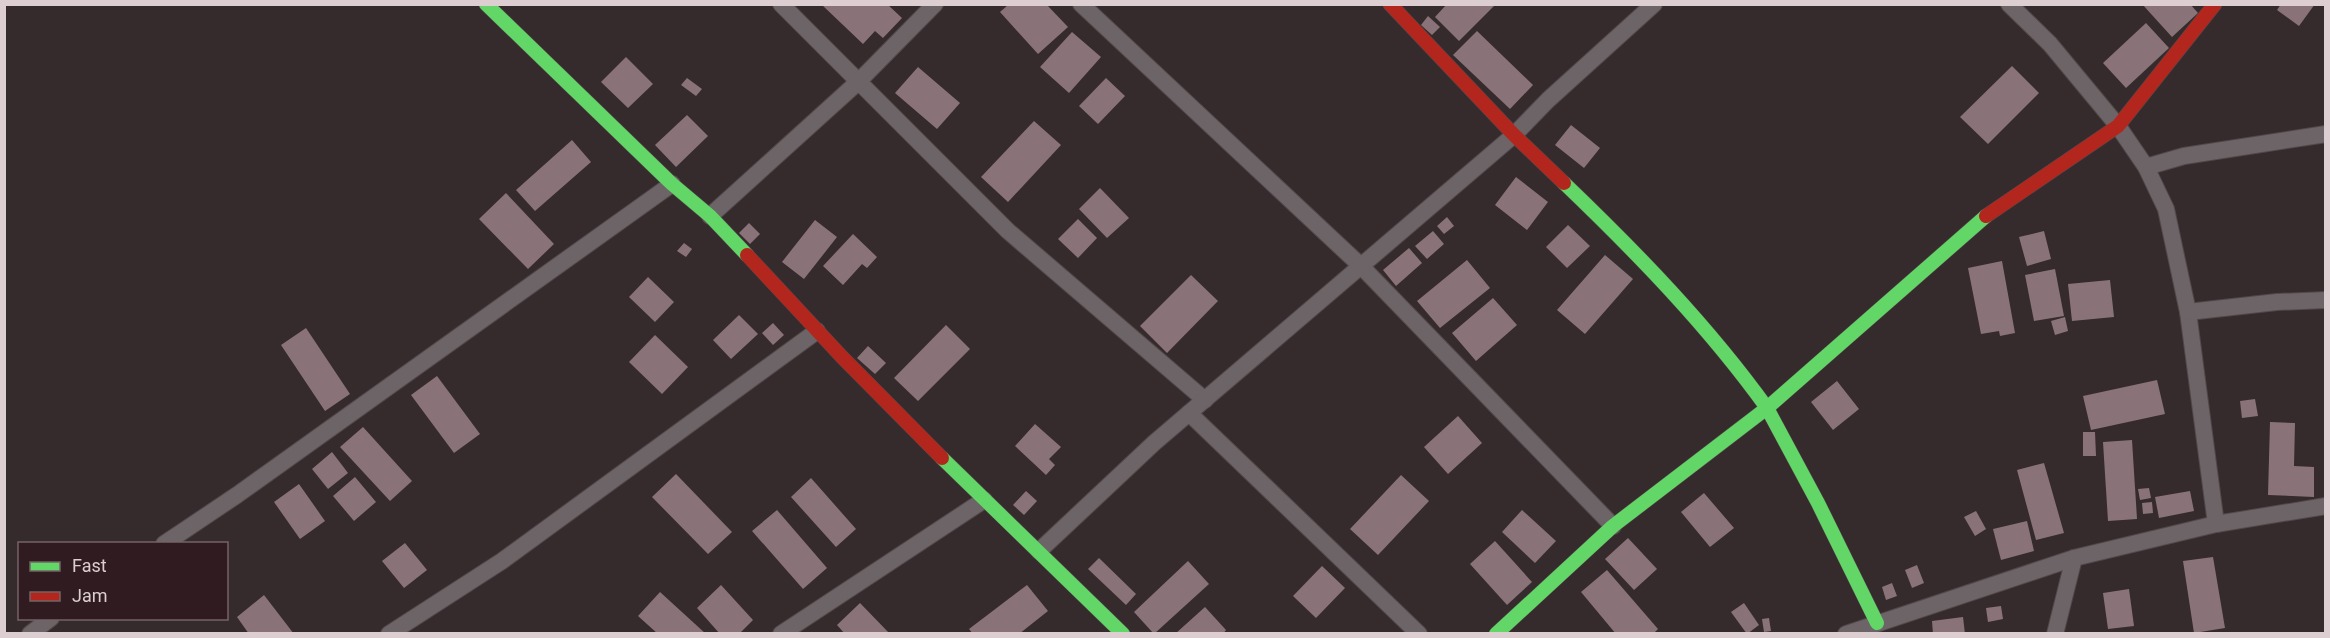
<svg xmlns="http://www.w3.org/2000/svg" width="2330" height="638" font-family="Roboto,sans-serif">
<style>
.building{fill:#897378}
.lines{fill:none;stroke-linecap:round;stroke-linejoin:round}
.street-casing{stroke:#52484a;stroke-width:18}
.fast-casing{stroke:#52484a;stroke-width:15}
.jam-casing{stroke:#52484a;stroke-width:15}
.street{stroke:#6c6466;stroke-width:16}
.fast{stroke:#63d668;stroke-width:14}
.jam{stroke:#b3261e;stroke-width:14}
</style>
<rect width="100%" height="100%" fill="#352a2c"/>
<g class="building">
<polygon points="821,4 887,4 902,18 883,38 875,31 863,44"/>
<polygon points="1447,4 1496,4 1459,41 1435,17"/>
<polygon points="2142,4 2190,4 2198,13 2172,37"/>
<polygon points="2281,4 2315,4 2299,26 2277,10"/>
<polygon points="1008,5 1047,5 1068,27 1038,54 1000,12"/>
<polygon points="1428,16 1440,27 1432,35 1421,25"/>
<polygon points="2146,23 2169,48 2126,88 2103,63"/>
<polygon points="1477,31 1533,85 1510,109 1453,55"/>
<polygon points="1072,32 1101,57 1069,93 1040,67"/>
<polygon points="626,57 653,84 628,108 601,82"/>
<polygon points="2012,66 2039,93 1988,144 1960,117"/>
<polygon points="918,67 960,103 937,129 895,93"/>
<polygon points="687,78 702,89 696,96 681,85"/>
<polygon points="1106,78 1125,96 1098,124 1079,106"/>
<polygon points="687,115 708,136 676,167 655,145"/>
<polygon points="1034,121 1061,145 1008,202 981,177"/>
<polygon points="1571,125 1600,148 1584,168 1555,145"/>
<polygon points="572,140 591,162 535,211 516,190"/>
<polygon points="1516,177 1548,202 1527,230 1495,205"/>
<polygon points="1100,188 1129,218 1107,238 1079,209"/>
<polygon points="506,193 554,244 528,269 479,219"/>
<polygon points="1447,217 1454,226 1444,234 1437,226"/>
<polygon points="1078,219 1097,238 1078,258 1058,239"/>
<polygon points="815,220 837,237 804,279 782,262"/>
<polygon points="749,223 760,234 750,244 739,233"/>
<polygon points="1568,225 1590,246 1567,268 1546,247"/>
<polygon points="1433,231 1444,244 1427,259 1415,246"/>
<polygon points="2044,231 2051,259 2027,266 2019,237"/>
<polygon points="853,234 877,257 867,268 862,264 843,285 823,266"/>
<polygon points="684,243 692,249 686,257 677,251"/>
<polygon points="1409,248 1422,263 1396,286 1383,270"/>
<polygon points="1605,255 1633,279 1585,334 1557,310"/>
<polygon points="1467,260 1490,288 1440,328 1417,301"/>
<polygon points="2002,261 2015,333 2000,336 1999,331 1981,334 1968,268"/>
<polygon points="2055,269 2064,316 2034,321 2025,275"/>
<polygon points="1191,275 1218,301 1167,353 1140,326"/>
<polygon points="648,277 674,302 655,322 629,297"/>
<polygon points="2110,280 2114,317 2072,321 2068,284"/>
<polygon points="1493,298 1517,325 1476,361 1452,333"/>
<polygon points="739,315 758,334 731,359 713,340"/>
<polygon points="2065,317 2068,331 2055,335 2051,321"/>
<polygon points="773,323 784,335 773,345 762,333"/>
<polygon points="946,325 970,349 918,401 894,378"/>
<polygon points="306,328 350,394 325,411 281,345"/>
<polygon points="655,335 688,367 662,394 629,362"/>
<polygon points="868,346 886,363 875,374 857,358"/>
<polygon points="437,376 480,434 454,453 411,395"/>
<polygon points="2157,380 2165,414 2091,430 2083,396"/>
<polygon points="1837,381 1859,409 1833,430 1811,402"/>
<polygon points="2255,399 2258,416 2242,418 2240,401"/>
<polygon points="1458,416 1482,443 1448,474 1424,447"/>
<polygon points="2270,422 2295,423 2294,466 2314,467 2314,497 2268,495"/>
<polygon points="1035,424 1061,447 1049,459 1055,465 1046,475 1015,446"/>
<polygon points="363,427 412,481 390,501 340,447"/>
<polygon points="2083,432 2095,432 2096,456 2083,456"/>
<polygon points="2132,440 2137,519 2108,521 2103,442"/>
<polygon points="332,452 348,473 328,489 312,469"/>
<polygon points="2044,463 2064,533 2036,540 2017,470"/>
<polygon points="676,474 732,532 708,554 652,497"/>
<polygon points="1401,475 1429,501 1378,555 1350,529"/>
<polygon points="355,477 376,502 354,521 333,496"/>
<polygon points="811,478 856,529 836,547 791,497"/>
<polygon points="299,484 325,521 300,539 274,502"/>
<polygon points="2149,488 2151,498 2140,500 2138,489"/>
<polygon points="1026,491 1037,501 1024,515 1013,505"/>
<polygon points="2190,491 2194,511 2159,518 2155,497"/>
<polygon points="1704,493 1734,528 1710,547 1681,512"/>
<polygon points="2152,502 2153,513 2143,514 2142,503"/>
<polygon points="777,510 827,568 803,589 752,531"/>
<polygon points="1522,510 1556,541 1535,563 1502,532"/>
<polygon points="1976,511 1986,529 1975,536 1964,517"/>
<polygon points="2027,521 2034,551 2001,560 1993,529"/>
<polygon points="1628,538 1657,569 1634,590 1605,559"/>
<polygon points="1495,541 1532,582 1507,605 1470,564"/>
<polygon points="405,543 427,570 404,588 382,561"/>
<polygon points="2213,557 2225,628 2194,633 2183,561"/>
<polygon points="1099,558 1136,594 1126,605 1088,569"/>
<polygon points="1188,561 1209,584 1154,634 1134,612"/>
<polygon points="1917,565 1924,583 1912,588 1905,570"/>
<polygon points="1322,566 1345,588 1316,618 1293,596"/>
<polygon points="1607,570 1658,629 1653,634 1616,634 1581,592"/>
<polygon points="1892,583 1897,596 1886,600 1882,587"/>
<polygon points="721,585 753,620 739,634 720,634 697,608"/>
<polygon points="1027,585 1048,611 1019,634 973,634 969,629"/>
<polygon points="2129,589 2134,626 2108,629 2103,593"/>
<polygon points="660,592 706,634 658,634 638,616"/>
<polygon points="264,595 294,634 249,634 237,617"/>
<polygon points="860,603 890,634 845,634 837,625"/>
<polygon points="1744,603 1759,625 1747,634 1731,612"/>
<polygon points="2001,606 2003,619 1988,622 1986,608"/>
<polygon points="1205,607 1226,630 1223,634 1175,634"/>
<polygon points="1963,617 1965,634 1933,634 1932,621"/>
<polygon points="1769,618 1771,631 1764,632 1762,619"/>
</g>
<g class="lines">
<g class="street-casing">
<g id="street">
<polyline points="781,4 1008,231 1205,400"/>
<polyline points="1081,4 1361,266 1613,526"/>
<polyline points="2009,4 2050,44 2118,126 2146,167 2166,209 2188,312 2216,524"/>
<polyline points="2146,167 2184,156 2326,134"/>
<polyline points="710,216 858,82 935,4"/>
<polyline points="2188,312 2277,302 2326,300"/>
<polyline points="1189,413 1419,634"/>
<polyline points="164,544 237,495 672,184"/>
<polyline points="1039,551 1154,443 1514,135 1548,100 1654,4"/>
<polyline points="30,634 51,618"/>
<polyline points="389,634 502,561 817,331"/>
<polyline points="781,634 984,500"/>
<polyline points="1846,634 2074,558 2216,524 2326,506"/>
<polyline points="2055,634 2074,558"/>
</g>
</g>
<g class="fast-casing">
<g id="fast">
<polyline points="486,4 672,184 710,216 747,255"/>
<polyline points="942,458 1123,634"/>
<polyline points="1877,623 1818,503 1767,408 1986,216"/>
<path d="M1496,634l117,-108 154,-118c-59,-82 -130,-155 -203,-225"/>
</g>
</g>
<g class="jam-casing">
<g id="jam">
<polyline points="1390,4 1514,135 1564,183"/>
<polyline points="1986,216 2118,126 2215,4"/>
<polyline points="747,255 842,357 942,458"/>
</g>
</g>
<use href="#street" class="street"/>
<use href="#fast" class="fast"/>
<use href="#jam" class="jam"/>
</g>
<rect width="2330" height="638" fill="none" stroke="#dcced1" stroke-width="12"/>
<rect x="18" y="542" width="210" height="78" fill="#2f1b20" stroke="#746367" stroke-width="1.5"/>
<rect x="30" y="562" width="30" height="9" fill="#63d668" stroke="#746367" stroke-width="1.5"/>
<text x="72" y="572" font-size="18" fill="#dcced1">Fast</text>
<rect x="30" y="592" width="30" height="9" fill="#b3261e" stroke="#746367" stroke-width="1.5"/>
<text x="72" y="602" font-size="18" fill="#dcced1">Jam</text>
</svg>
